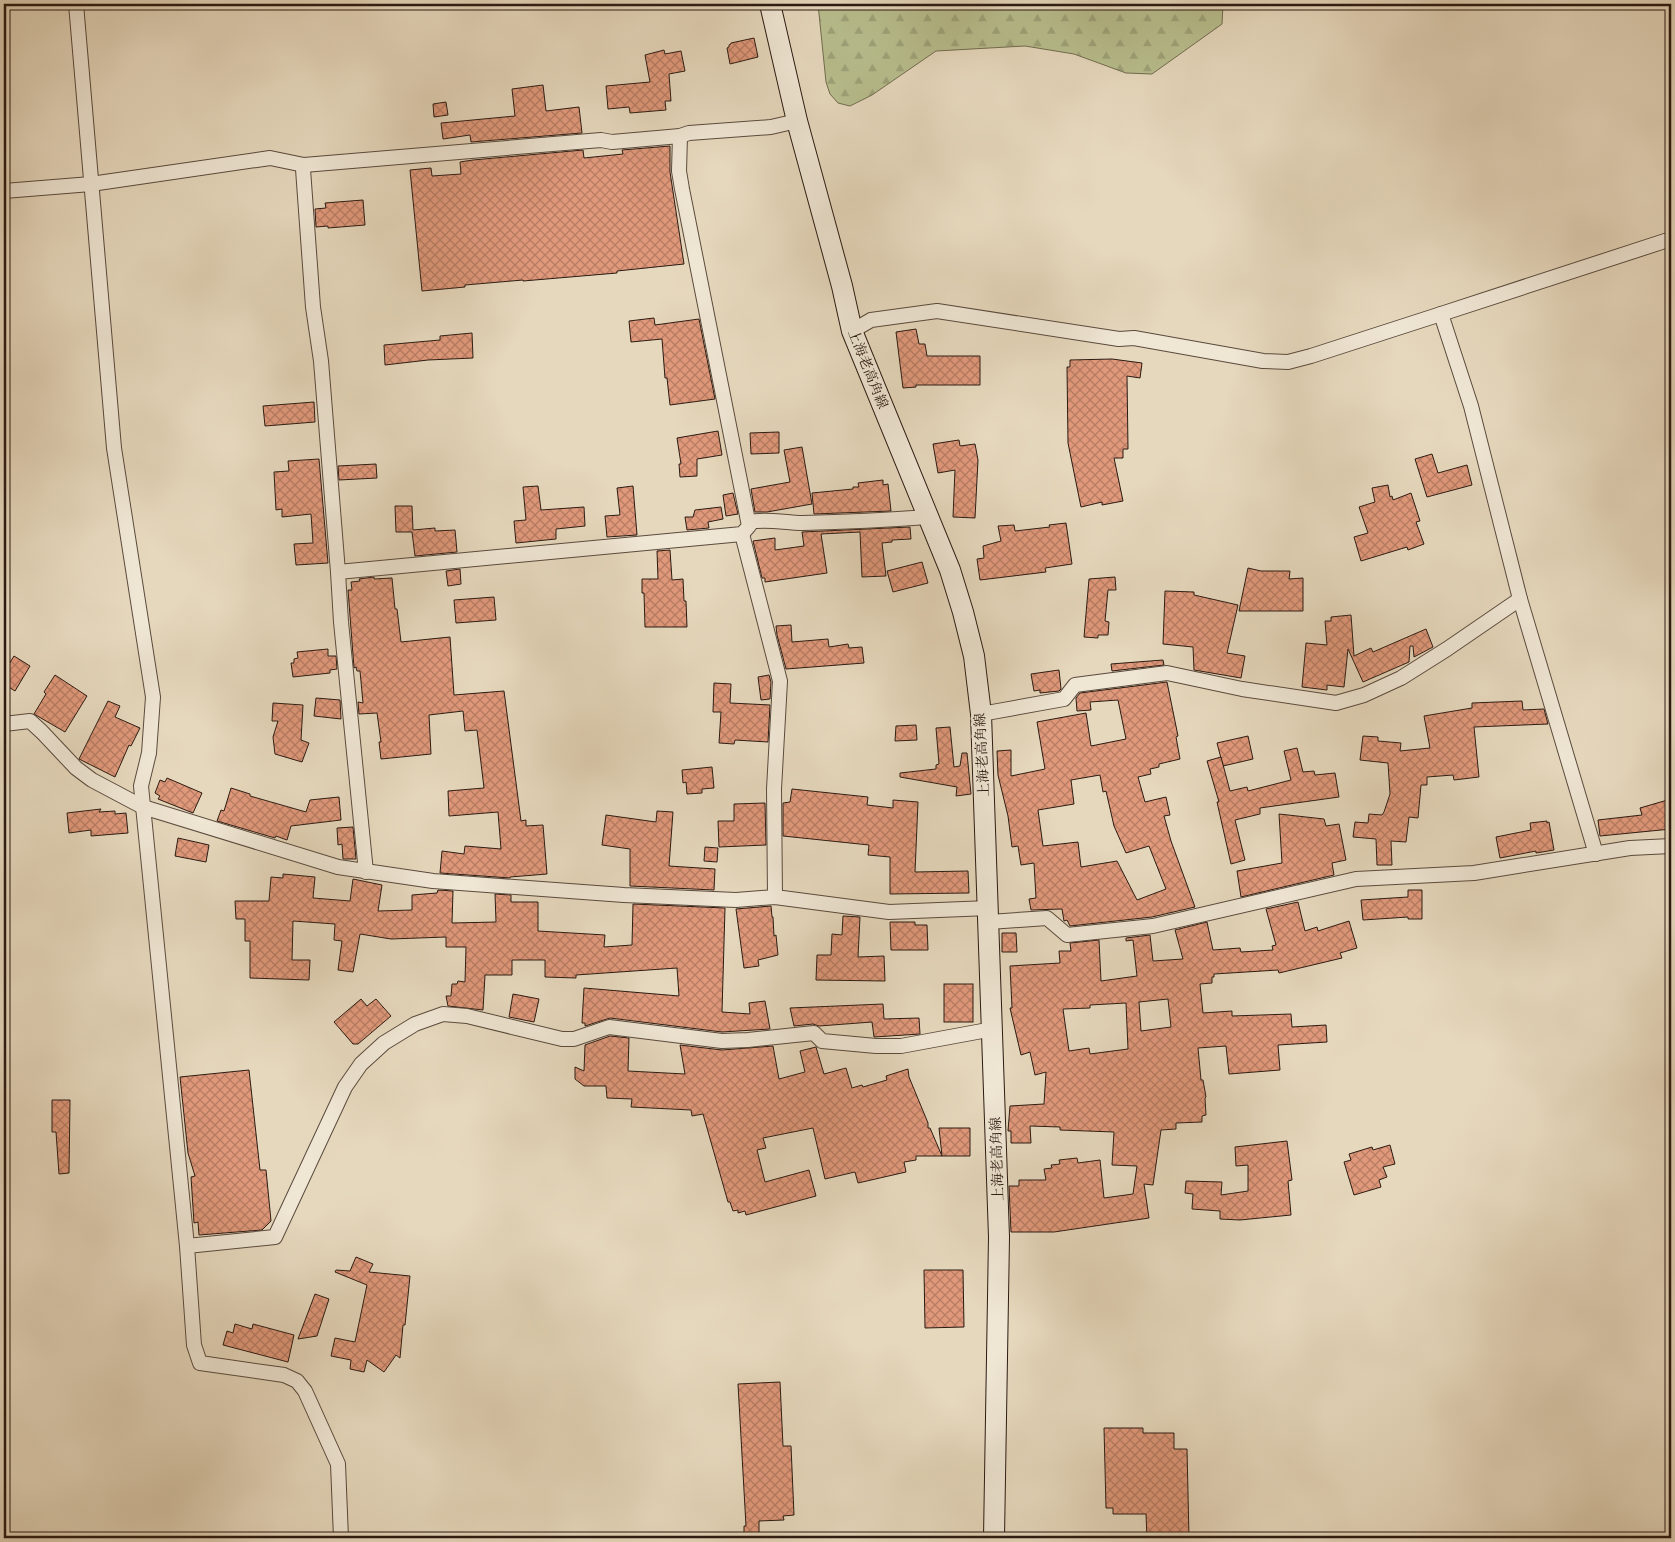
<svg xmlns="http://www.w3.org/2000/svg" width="1675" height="1542" font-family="'IM FELL Great Primer','Noto Serif JP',serif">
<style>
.forest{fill:url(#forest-firs);stroke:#726c50}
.building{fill:url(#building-cross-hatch);stroke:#2b1a12;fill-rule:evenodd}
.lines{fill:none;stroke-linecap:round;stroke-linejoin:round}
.minor-casing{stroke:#5a4a3d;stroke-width:16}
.secondary-casing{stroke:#2b1a12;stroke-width:22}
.minor{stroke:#efe6d4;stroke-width:14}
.secondary{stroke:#efe6d4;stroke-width:20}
.labels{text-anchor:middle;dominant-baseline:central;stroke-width:4.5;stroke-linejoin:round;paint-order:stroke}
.street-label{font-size:14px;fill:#2b1a12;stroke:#efe6d4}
</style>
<defs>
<pattern id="forest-firs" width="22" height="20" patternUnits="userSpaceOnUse" patternTransform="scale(1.25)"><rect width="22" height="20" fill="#b8be8e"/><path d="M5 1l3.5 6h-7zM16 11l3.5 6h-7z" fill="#9ea379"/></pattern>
<pattern id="building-cross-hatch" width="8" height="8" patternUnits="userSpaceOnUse" patternTransform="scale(1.25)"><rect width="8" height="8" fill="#e1997b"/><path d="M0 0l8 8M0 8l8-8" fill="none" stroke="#b77c63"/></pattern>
</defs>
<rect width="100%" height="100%" fill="#e6d8bd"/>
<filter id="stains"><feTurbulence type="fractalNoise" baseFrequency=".004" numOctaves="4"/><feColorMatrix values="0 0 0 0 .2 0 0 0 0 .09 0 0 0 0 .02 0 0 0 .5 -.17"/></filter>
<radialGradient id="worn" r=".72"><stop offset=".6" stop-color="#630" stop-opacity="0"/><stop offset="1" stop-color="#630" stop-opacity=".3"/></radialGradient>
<polygon class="forest" points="818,4 1223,4 1222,24 1152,74 1126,73 1074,54 1025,46 936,51 872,95 850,106 838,103 830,94 826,82"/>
<g class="building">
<polygon points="754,38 758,57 730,64 727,48 729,47 729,45 731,44 731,43"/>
<polygon points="664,50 665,54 681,51 685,71 669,74 671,101 665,101 666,110 630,113 629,107 608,109 606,86 650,82 645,55"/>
<polygon points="543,85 546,111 579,107 582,133 471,142 470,135 443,139 441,123 515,116 512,89"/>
<polygon points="446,102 448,115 434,117 433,104"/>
<polygon points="670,146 670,172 684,264 617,271 617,273 523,281 523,280 465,285 465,287 422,291 410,170 431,168 432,176 461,174 460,162 473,160 583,150 584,158 623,154 622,150"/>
<polygon points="363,200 365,225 328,228 328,226 316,227 315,209 326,208 325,203"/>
<polygon points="654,318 655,325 699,319 715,399 670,405 667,378 665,378 662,339 631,342 629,321"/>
<polygon points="916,329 919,344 925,344 927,356 980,356 980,385 916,385 916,387 903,388 896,332"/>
<polygon points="472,333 473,358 428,360 385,365 384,345 440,340 440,336"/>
<polygon points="1112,359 1142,363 1140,378 1127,376 1128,449 1123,449 1123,458 1114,458 1123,501 1102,505 1102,502 1081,507 1068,443 1067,367 1070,367 1070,360"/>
<polygon points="314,402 315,422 265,426 263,406"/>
<polygon points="718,431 722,455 697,459 697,476 680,477 679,464 681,464 677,438"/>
<polygon points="779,432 779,453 751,454 750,433"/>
<polygon points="959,440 960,446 975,444 978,460 975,518 953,517 955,470 938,473 933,444"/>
<polygon points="802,447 812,504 767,512 755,512 751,489 790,482 784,450"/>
<polygon points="1432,454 1438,473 1467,465 1472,485 1427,497 1415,459"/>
<polygon points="319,459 328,563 296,565 294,544 313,543 311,514 282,517 282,509 276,510 274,472 289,471 288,461"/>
<polygon points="376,464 377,478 339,480 338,466"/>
<polygon points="883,480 883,485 888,484 891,511 814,514 812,493 853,489 853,487 859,487 858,483"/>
<polygon points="1388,485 1390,497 1392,496 1393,500 1411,493 1420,521 1416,522 1424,544 1408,550 1407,547 1361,561 1354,537 1368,533 1359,507 1375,502 1372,488"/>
<polygon points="538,486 541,510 584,507 585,526 556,529 556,539 516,543 514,521 526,520 523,487"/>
<polygon points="633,486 637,535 607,537 605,516 620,515 617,488"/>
<polygon points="733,493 738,514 726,516 723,495"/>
<polygon points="395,506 412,506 413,530 435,528 435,531 455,530 457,552 415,556 412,532 396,532"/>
<polygon points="721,507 723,519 708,522 709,528 687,530 685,517 693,517 695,510"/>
<polygon points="1066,523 1072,564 1045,568 1046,572 980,580 977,559 984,558 983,546 1001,541 998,526 1014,525 1015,531 1050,527 1049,525"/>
<polygon points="910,527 911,539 892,540 892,542 882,543 886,576 862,577 860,532 821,534 827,573 765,582 765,578 762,578 753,541 775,538 775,550 804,546 802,532"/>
<polygon points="670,550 672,580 683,579 684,601 686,601 687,627 645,627 644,593 642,593 642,579 658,579 657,551"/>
<polygon points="922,562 928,583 893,592 887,571"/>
<polygon points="1248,568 1261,571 1290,571 1289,579 1303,578 1303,611 1239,611"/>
<polygon points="460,569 461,584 448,586 446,571"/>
<polygon points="374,577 374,579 392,578 395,609 397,609 401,642 450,637 454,695 504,691 521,821 526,820 526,826 543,825 547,874 510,877 510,878 440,873 442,851 464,854 465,846 501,849 498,812 449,816 448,791 484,788 477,730 465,731 463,711 429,715 431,754 381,759 379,742 381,742 377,713 359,714 358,702 363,703 360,671 357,671 356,667 354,668 348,590 352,590 351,582 360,581 359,579"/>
<polygon points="1115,577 1116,590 1108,590 1105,621 1109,622 1108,635 1098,635 1098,638 1084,637 1089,579"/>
<polygon points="1165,591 1194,592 1194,595 1238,605 1227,653 1245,656 1241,678 1194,670 1193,647 1163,644"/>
<polygon points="494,597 496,620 456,623 454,600"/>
<polygon points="1351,615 1354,656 1371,648 1373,652 1426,629 1433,647 1414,657 1413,646 1410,646 1409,662 1363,682 1348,649 1344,687 1327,685 1327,690 1302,687 1306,643 1327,645 1325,621 1331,621 1331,617"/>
<polygon points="791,625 792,642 828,639 829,647 848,644 849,648 862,647 864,663 786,669 777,635 776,626"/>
<polygon points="328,649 328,656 336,656 337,669 330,670 330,673 293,677 291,663 294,663 294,659 298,658 297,652"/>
<polygon points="14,656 30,666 15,691 4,684 4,672"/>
<polygon points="1163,660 1164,665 1112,671 1111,664"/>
<polygon points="1059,670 1061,689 1059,691 1040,693 1040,690 1034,691 1031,674"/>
<polygon points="55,675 87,696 65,732 34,714 46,694 44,692"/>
<polygon points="769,675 771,682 770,699 761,700 758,677"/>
<path d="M1167,682l11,54 -2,1 4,22 -21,5v3l-9,2 1,5 -13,3 7,25 21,-5 4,18 -6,1 7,25 24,66 -43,10 -82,9 -3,-6 -3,1 -2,-12 -31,1 -2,-11 7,-1 -2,-35 -13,2 -3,-19 -6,1 -4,-31 -10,-41 -1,-24 14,-1v26l34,-7 -8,-47 49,-9 5,33 35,-7 -8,-39 -28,2 1,8 -14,1 -1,-13 4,-5zM1100,775l3,17 3,-1 8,35 12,27 23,-7 17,43 -29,11 -20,-39 -36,6 -3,-25 -35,4 -5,-36 36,-6 -3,-24z"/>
<polygon points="714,683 731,684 730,703 770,705 768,742 735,740 734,744 719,743 721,712 713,712"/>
<polygon points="316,698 340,700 341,719 314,716"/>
<polygon points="108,701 120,706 115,717 140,728 131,746 129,745 115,777 79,759"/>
<polygon points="1522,701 1523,710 1544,709 1548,724 1474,727 1479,777 1454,780 1453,775 1427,777 1427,785 1421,785 1418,818 1409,817 1406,842 1391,841 1392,865 1377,865 1376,839 1353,837 1355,822 1368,823 1369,814 1382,815 1384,812 1390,794 1388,763 1360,760 1363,736 1378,737 1378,741 1401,743 1400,751 1430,748 1424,716 1472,708 1472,703"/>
<polygon points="273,703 303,705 301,740 309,743 302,762 275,754 273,737 278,721 272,721"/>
<polygon points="916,725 917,740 895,741 896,726"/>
<polygon points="950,727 954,767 960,766 962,753 967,753 971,794 956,796 957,787 900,777 900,773 936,769 936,765 939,764 936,728"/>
<polygon points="1248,736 1253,759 1223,766 1217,743"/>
<polygon points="1297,748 1303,772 1314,771 1315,775 1335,773 1339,797 1260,808 1260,814 1235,820 1245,860 1231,864 1217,802 1219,802 1207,761 1221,757 1230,791 1247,787 1248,791 1291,780 1284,751"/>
<polygon points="712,767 714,788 702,789 702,793 687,794 686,782 683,783 682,770"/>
<polygon points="167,778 202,793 193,813 158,799 160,796 155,793 160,780 165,782"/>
<polygon points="231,788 250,794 250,796 306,812 310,800 339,797 341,820 291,826 287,840 276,836 275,838 217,821 221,810 224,811"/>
<polygon points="792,789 868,797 867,805 893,808 893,800 918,802 915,872 968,871 969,893 890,894 890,857 868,855 869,845 783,836 783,803 790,802"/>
<polygon points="1671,799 1671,829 1600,836 1598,820 1642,815 1640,808"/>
<polygon points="765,803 766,845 719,847 718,821 734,821 734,804"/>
<polygon points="101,809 99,812 115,811 115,814 126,813 128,833 91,836 91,830 69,833 67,813"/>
<polygon points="657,811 673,812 669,866 715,869 714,890 630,886 630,849 602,845 606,815 656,822"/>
<polygon points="1279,814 1324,819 1326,826 1339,824 1346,860 1332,863 1334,875 1241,897 1237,871 1282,863"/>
<polygon points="1547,821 1547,823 1549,822 1554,850 1536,853 1536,851 1500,858 1496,837 1531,830 1530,823"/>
<polygon points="353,827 356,859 343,859 342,844 338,845 337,828"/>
<polygon points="178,838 209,845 206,862 175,856"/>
<polygon points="705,847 718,848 717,862 704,861"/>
<polygon points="283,874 315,877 313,898 350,901 353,879 382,885 378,911 412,910 412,895 437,893 438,890 453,891 452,923 496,922 495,894 511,895 511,902 538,902 538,931 605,935 604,947 632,945 633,904 725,908 722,1012 750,1014 749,1003 765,1001 770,1029 722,1032 610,1018 585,1026 585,1023 582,1023 584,988 679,996 677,968 576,975 576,978 545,977 545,960 512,960 512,975 485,975 483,1010 448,1006 446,996 451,996 452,984 457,984 458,981 465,982 466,947 446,947 446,937 391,939 360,934 353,972 338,970 342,941 334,940 335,924 293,921 292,960 310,960 309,980 250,978 250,941 245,941 245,919 236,919 235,901 269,901 271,877 283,878"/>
<polygon points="1408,890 1422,890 1422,919 1408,919 1408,917 1363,920 1361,900 1408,897"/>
<path d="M1298,902l7,29 12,-4 1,4 31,-10 8,27 -17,5 2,5 -63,15 -1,-3 -64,4v3h-2v6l-12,1 3,29 29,-2v5l59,-2 1,13 34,-2 1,17 -49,3 2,25 -51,4 -3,-28 -28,2 3,32h2l3,17 -1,1 1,17 -4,1v6l-26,1v6l-15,1 -8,55 -9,-1 5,34 -95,14h-43l-2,-46h10v-6h27l-2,-11 8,-1 -1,-3 9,-1 -1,-4 18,-2 1,5 22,-3 4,38 29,-4 4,-28 -25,-1 2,-33 -54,-2v-3l-30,-1 1,17h-20v-12h-3l2,-25 34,-2 2,-32 -11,3 -5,-23 -9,3 -11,-47h2l-2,-42 50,-3 -1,-12h12l-1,-8 29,-3 2,41 36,-5 -4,-36 -7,1v-3l24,-3 3,26 30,-2 -8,-29 32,-8 6,28 27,-2 1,4 32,-2 -1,-4 4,-1 -10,-36zM1168,999l3,28 -30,4 -2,-29zM1126,1003l2,46 -38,5 -1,-6 -20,3 -6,-42 27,-1v-3z"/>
<polygon points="771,906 772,917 773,917 774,936 776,935 778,955 758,960 759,966 744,968 736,909"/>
<polygon points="843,916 860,917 858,957 884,956 885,981 816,980 817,955 831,955 832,934 842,935"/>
<polygon points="890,922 915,922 915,925 927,925 928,950 891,950"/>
<polygon points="1002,933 1016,933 1017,952 1002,952"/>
<rect x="944" y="984" width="29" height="38"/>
<polygon points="513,994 539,999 534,1022 509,1017"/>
<polygon points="361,999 367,1006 376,999 391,1016 358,1044 353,1044 334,1022"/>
<polygon points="883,1004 884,1019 919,1018 920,1034 874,1037 872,1022 819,1026 813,1024 794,1026 790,1008"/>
<polygon points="610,1036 629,1038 628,1071 685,1074 680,1045 722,1050 773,1046 779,1079 805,1072 800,1051 816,1047 824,1074 846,1068 852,1088 862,1085 863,1087 887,1080 886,1076 908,1069 909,1077 928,1123 928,1128 930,1128 942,1156 916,1156 916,1160 904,1162 906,1172 858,1183 855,1172 825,1179 813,1128 763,1138 766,1148 757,1150 765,1182 809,1170 816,1196 746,1215 745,1211 738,1213 738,1210 733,1211 730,1202 728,1202 703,1114 692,1116 691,1110 631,1107 632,1099 607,1098 606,1086 584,1086 575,1079 575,1067 584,1071 585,1045"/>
<polygon points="249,1070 260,1170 266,1170 271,1221 262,1230 199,1235 198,1222 194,1223 191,1177 195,1176 188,1153 180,1077"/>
<polygon points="52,1100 70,1100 69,1173 59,1174 56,1132 52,1132"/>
<polygon points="939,1128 970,1128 970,1156 942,1156"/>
<polygon points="1287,1141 1292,1180 1288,1181 1291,1215 1240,1220 1220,1219 1220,1211 1192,1209 1193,1194 1185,1193 1186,1181 1222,1182 1221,1195 1248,1191 1248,1165 1236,1166 1235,1147"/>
<polygon points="1390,1145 1395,1164 1383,1167 1387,1177 1379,1180 1381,1187 1354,1195 1344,1162 1351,1160 1349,1154 1372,1147 1373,1150"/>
<polygon points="356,1257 373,1264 369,1272 410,1276 405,1325 403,1325 400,1358 396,1355 384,1372 367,1360 364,1372 350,1369 351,1360 331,1356 335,1338 355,1342 367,1285 335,1272 336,1270 350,1271"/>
<polygon points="924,1270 963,1270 964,1327 925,1328"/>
<polygon points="315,1294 329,1299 317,1336 298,1339"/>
<polygon points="235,1324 252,1329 253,1324 294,1335 288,1362 223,1345 227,1331 233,1333"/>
<polygon points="780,1382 783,1446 791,1446 794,1515 783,1516 784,1520 759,1521 759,1538 744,1538 744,1526 746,1526 738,1384"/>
<polygon points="1104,1428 1143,1428 1143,1433 1174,1433 1174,1449 1187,1449 1189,1538 1147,1538 1146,1514 1113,1514 1113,1508 1106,1508"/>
</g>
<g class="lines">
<g class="minor-casing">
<g id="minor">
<polyline points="76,4 114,448 153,697 149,753 141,786 187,1246 194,1345 200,1363 284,1375 297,1381 305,1391 338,1464 341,1538"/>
<polyline points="304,165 303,169 313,307 321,361 338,572 341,622 366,872"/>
<polyline points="4,191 91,184 270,158 304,165 601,140 612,142 680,136 689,133 771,127 797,121"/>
<polyline points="1441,314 1471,406 1520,599 1596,854"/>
<polyline points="852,331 871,320 937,311 1119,339 1134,338 1263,361 1288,362 1311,356 1441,314 1671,239"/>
<path d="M749,522c18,-4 36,1 54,1 42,-1 84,-3 125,-6"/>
<polyline points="742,534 780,681 774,789 775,897"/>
<polyline points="338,572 742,534 749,526 682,189 679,171 680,136"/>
<polyline points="981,714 1064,699 1075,685 1167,673 1242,689 1336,703 1364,695 1401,678 1447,649 1520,599"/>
<polyline points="4,724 30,721 42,732 76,768 92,780 143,807 338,867 433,881 624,895 736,900 775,897 889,912 989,908"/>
<polyline points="989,922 1047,918 1067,935 1153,926 1356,879 1474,873 1630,848 1671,846"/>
<polyline points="187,1246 275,1237 345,1087 361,1064 384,1043 415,1024 443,1014 467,1016 562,1039 574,1039 609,1027 722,1041 748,1040 814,1033 822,1041 876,1046 901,1046 993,1029"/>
</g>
</g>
<g class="secondary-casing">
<polyline id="secondary" points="770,4 797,121 842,286 852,331 950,570 963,612 974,656 981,714 999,1237 994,1538"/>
</g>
<use href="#minor" class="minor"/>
<use href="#secondary" class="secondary"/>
</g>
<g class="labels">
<g class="street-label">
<text transform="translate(868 369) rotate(68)">上海老高角線</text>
<text transform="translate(982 755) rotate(-93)">上海老高角線</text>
<text transform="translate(997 1159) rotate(-92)">上海老高角線</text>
</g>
</g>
<rect width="1675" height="1542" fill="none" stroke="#e6d8bd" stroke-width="20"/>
<rect x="5" y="5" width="1665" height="1532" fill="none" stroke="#2b1a12" stroke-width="2.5"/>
<rect x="10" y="10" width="1655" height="1522" fill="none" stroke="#2b1a12"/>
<rect width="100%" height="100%" filter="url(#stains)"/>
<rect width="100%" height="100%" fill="url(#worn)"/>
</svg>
